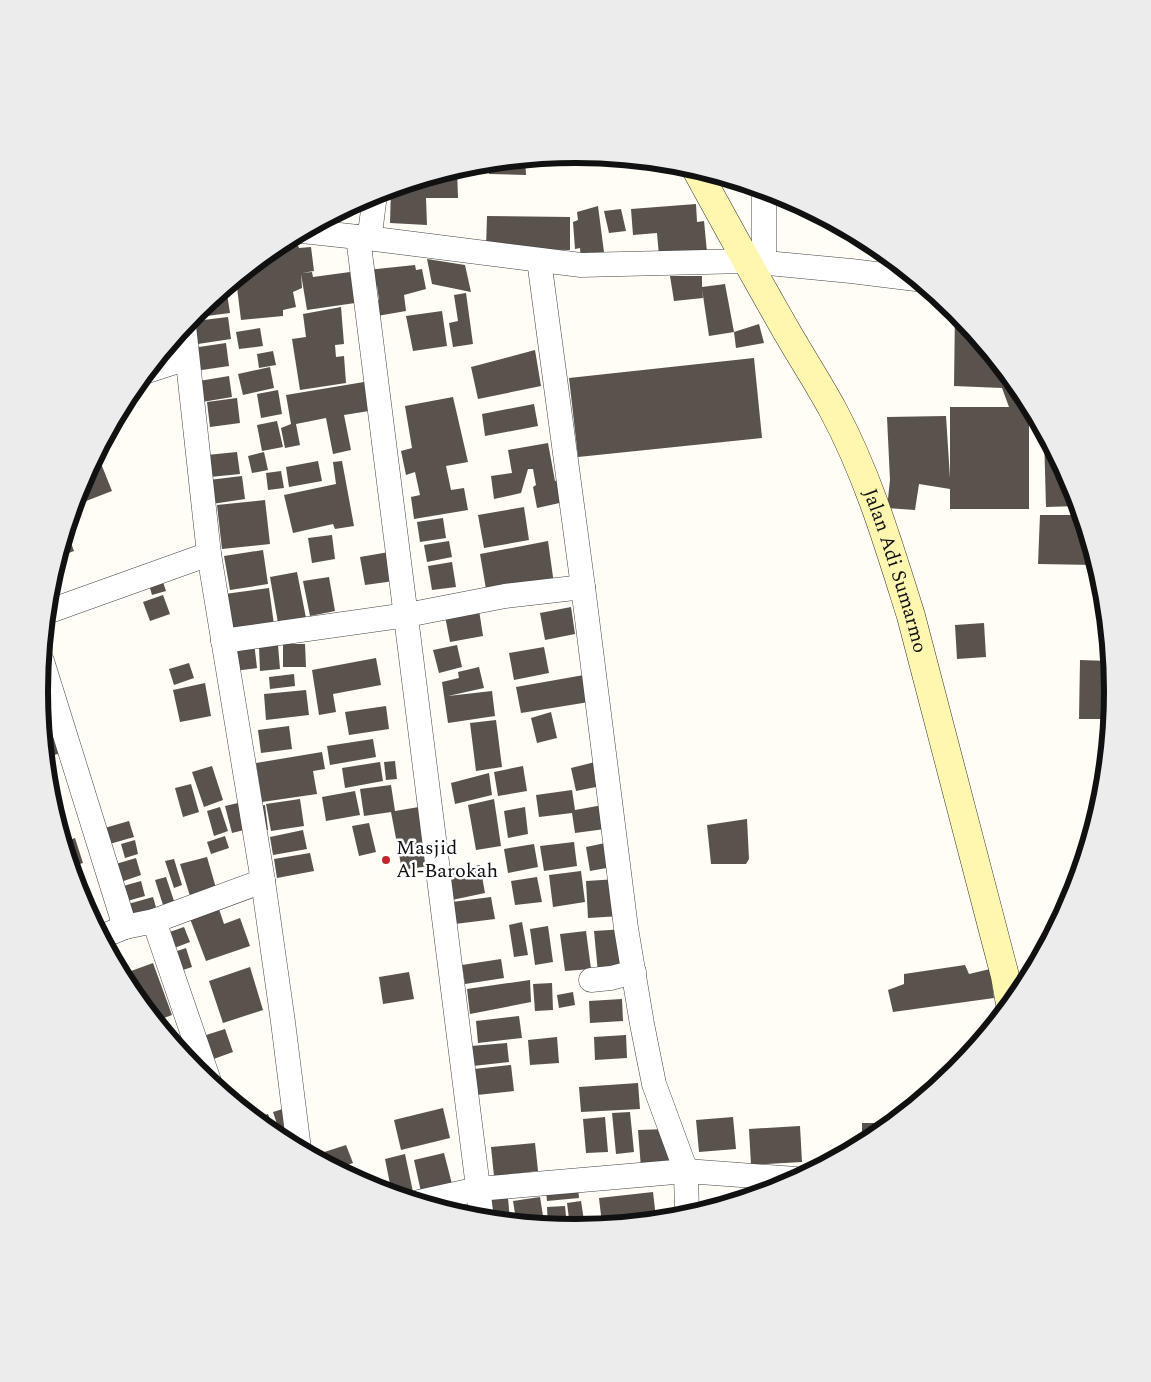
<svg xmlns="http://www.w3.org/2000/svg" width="1151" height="1382" font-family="Spectral,serif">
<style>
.building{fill:#5a524d}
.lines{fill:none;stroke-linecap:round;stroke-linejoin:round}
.street-casing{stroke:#444;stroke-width:25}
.secondary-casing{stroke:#333;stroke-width:29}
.street{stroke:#fff;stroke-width:24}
.secondary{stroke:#fff6b0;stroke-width:28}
.poi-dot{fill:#c4262e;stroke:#fff;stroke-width:2}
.labels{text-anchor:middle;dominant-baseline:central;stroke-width:5;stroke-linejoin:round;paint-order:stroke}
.street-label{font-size:20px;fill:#111;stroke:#fff}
.poi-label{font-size:20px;fill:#111;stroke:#fff;text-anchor:start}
.rim{fill:none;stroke:#111;stroke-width:6}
</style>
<rect width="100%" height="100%" fill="#fffdf5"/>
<g class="building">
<polygon points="525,159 526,175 489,174 489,163"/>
<polygon points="457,169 458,198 426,198 427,225 390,223 391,189"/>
<polygon points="696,204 697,222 704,221 707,252 659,256 657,233 633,235 631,209"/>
<polygon points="598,206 605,260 581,261 580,248 575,249 573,222 578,220 577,212"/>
<polygon points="621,209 626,231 609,233 604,211"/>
<polygon points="487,216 570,217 570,250 486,249"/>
<polygon points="284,241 286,245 297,243 299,248 311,247 314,271 302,273 312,272 313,277 350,272 355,303 307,310 301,274 302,288 293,292 296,307 283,310 283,316 241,320 236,279 248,269 258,267 258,261"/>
<polygon points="427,259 465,265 471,292 432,284"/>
<polygon points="415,265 416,270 422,269 426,289 404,295 406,311 377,316 374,301 379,300 377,286 370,287 367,270"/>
<polygon points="670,276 702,276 702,287 725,284 734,332 709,336 702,289 703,298 674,301"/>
<polygon points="226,287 230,313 191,318 196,311"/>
<polygon points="466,293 473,344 453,347 449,323 458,321 454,295"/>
<polygon points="341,307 344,344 335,345 336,357 344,356 346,383 300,390 292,339 306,337 303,314"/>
<polygon points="442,311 447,346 413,351 406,316"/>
<polygon points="955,311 1022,393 1029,406 1029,509 950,509 950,489 919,484 915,510 887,508 890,480 887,417 946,416 950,478 950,407 1009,407 1002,388 954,386"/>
<polygon points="228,317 231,339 198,344 195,321"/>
<polygon points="759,324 764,343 736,348 734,332"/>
<polygon points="260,328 263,346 239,349 236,332"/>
<polygon points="226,343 229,366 195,371 192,348"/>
<polygon points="535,350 541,386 478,399 471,367"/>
<polygon points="273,351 276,365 259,368 257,354"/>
<polygon points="754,358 762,438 578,457 569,378"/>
<polygon points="270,367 274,388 243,395 238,374"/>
<polygon points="229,376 232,397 202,402 199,381"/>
<polygon points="364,382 369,411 344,415 351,450 333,454 326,418 296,424 300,445 285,448 281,428 291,424 286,395"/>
<polygon points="278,390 282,414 261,418 257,394"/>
<polygon points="453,397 468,462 446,466 451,490 464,488 468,510 414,519 411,497 420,495 415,472 406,475 401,451 412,448 405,406"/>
<polygon points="237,398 240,423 210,427 207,402"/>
<polygon points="534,404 538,426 485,436 482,414"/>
<polygon points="277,421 283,447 262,451 257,425"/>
<polygon points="1044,435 1071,486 1078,506 1046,507"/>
<polygon points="548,443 555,481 560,479 564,502 537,508 533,487 536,485 533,469 528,469 521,493 494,499 491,476 512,473 508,450"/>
<polygon points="237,452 240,474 210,477 207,455"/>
<polygon points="264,452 268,470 252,473 248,456"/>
<polygon points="98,456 112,491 81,503 77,494 80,485 95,457"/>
<polygon points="318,461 322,481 289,487 286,467"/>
<polygon points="342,461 354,526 335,529 333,524 293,533 284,495 336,484 333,462"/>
<polygon points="281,471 284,488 268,490 266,473"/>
<polygon points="242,476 245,499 212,504 209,480"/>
<polygon points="265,500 270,544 222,549 217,505"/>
<polygon points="524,507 529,540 484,548 478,515"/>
<polygon points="1040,515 1080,515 1095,565 1038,564"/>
<polygon points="443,518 446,538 420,542 417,522"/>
<polygon points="66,530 74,551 58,557"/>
<polygon points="332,535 335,559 312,563 308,538"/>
<polygon points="449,541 452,557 427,562 424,545"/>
<polygon points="548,541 554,584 487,595 480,554"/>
<polygon points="263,550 268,584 230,590 224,556"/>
<polygon points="389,552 394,581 365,585 360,557"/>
<polygon points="59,562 63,575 51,579 56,563"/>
<polygon points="452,562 456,587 432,590 428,566"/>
<polygon points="297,572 306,618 278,623 270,577"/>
<polygon points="161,576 166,591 152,595 148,581"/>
<polygon points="329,577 335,611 310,616 303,581"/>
<polygon points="269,588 274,625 230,631 225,594"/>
<polygon points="163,595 170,614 150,621 143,602"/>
<polygon points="571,607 575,634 545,640 540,613"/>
<polygon points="479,610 483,636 450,642 445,616"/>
<polygon points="984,623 986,657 957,659 955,625"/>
<polygon points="254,642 257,668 234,671 231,644"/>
<polygon points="283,644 305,644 306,667 283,667"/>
<polygon points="278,645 280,669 260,671 259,647"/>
<polygon points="457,645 462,667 439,673 433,650"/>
<polygon points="544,647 549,673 514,680 509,653"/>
<polygon points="376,658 381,685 333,694 336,712 319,715 312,670"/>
<polygon points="1080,660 1109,661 1112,691 1109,719 1079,719"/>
<polygon points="189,663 194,678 174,685 169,669"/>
<polygon points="479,667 484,688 448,696 492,691 495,716 448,723 442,682 459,678 458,672"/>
<polygon points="294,674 295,686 270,689 269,677"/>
<polygon points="584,675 589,702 521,713 516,687"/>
<polygon points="205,683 211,716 180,722 173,690"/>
<polygon points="306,690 309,715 266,720 264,694"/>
<polygon points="386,706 389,729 349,735 345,712"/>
<polygon points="551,712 557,738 537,743 531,718"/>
<polygon points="496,720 502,767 476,771 470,723"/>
<polygon points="289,726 292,749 261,753 258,730"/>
<polygon points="61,730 66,752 54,755 49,733"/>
<polygon points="373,739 376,757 330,765 327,746"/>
<polygon points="44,741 52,770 47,771 46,767"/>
<polygon points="322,752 325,769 313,771 317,794 262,802 256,763"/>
<polygon points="395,761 397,779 386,780 384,762"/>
<polygon points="599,761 601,786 576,791 571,768"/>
<polygon points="380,762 383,781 345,788 342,768"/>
<polygon points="212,766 223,800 204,807 192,772"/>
<polygon points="523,766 527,791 498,796 494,772"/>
<polygon points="489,773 492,795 455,804 451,783"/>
<polygon points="191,784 199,812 183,817 175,788"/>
<polygon points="391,785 395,811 419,807 429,866 402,870 391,812 364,816 360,789"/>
<polygon points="572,790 575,810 603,805 605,829 575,833 572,813 539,817 536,795"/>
<polygon points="355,791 360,815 326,821 322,797"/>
<polygon points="300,799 304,826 271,831 266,804"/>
<polygon points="494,799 501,846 476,850 468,805"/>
<polygon points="238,803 244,830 232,833 225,806"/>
<polygon points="265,805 268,830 257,832 253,807"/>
<polygon points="220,807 228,831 214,836 207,811"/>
<polygon points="525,807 528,834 508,838 504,811"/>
<polygon points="747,819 749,859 746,864 711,864 707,825"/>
<polygon points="129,821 134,837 106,845 101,829"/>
<polygon points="369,823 376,852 359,856 352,826"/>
<polygon points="303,830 307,849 273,855 270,837"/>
<polygon points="225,836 229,848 211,854 207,842"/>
<polygon points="75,838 83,863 71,867 63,842"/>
<polygon points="135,840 138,854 125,858 121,844"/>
<polygon points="574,842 577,866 544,871 540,846"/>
<polygon points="610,842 612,867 590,871 586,847"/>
<polygon points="534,844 538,867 508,873 504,849"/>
<polygon points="310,853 314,871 277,878 274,859"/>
<polygon points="207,857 216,888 190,896 180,864"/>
<polygon points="136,858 141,875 115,884 109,866"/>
<polygon points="174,859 182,885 174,888 165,861"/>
<polygon points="480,865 485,893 452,900 447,871"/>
<polygon points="78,867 99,929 97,929 80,896 71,870"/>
<polygon points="581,871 585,902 553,907 549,875"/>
<polygon points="166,877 174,901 163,905 155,880"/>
<polygon points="537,877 542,902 515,905 511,881"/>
<polygon points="618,879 621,916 588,918 586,881"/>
<polygon points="141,881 145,896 120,903 116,888"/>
<polygon points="153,897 158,914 126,923 121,906"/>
<polygon points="491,897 495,919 455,924 452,902"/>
<polygon points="218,906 224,924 240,918 250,946 206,961 189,916"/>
<polygon points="522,922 528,955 514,957 509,925"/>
<polygon points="548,926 553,962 535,965 530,929"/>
<polygon points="184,927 190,942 169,950 164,934"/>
<polygon points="625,929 630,970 598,973 594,931"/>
<polygon points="586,931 591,969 565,971 560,934"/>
<polygon points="186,948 192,967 174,973 168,954"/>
<polygon points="501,959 504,978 465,984 462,965"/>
<polygon points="153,963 172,1015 156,1021 145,1009 131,971"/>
<polygon points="965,965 969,974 990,969 994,998 893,1012 888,990 904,984 904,974"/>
<polygon points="250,967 263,1010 223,1023 209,981"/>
<polygon points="409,972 414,999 383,1004 379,977"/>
<polygon points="530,980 531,1002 470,1014 467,989"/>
<polygon points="552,983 553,1010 535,1011 533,984"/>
<polygon points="573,992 575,1005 559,1008 557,995"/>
<polygon points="622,999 623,1021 590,1023 589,1001"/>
<polygon points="519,1016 522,1038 478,1043 476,1021"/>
<polygon points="225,1029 233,1052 208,1061 200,1037"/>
<polygon points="626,1035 627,1058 595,1060 594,1037"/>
<polygon points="557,1037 559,1063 530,1065 528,1040"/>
<polygon points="507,1043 509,1062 473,1066 471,1046"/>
<polygon points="511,1065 514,1091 477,1095 474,1069"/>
<polygon points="638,1083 640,1109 581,1112 579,1087"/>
<polygon points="286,1108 294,1132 281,1136 273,1112"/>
<polygon points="443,1108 450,1138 401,1150 394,1120"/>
<polygon points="630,1112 634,1152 616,1154 612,1113"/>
<polygon points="268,1114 276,1136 259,1123 258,1117"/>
<polygon points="605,1117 608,1152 586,1153 583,1119"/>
<polygon points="733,1117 736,1149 699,1152 696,1120"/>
<polygon points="862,1123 891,1123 873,1137 862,1144"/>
<polygon points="800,1126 802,1162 751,1165 749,1129"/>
<polygon points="667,1129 670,1166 641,1168 638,1130"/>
<polygon points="535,1143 538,1171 494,1176 491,1147"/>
<polygon points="346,1145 353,1163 337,1169 312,1156"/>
<polygon points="444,1153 452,1184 421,1192 414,1160"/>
<polygon points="405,1154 413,1192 397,1195 392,1194 385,1159"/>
<polygon points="352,1169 355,1179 343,1172"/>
<polygon points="578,1188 579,1198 547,1201 546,1191"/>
<polygon points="653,1192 656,1218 602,1224 599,1198"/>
<polygon points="540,1197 543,1216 516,1220 513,1201"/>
<polygon points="508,1198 510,1221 487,1219 486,1200"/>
<polygon points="461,1199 465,1216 431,1205"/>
<polygon points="581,1201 585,1227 570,1227 567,1203"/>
<polygon points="565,1206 567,1227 548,1225 547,1207"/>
</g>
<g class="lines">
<g class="street-casing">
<g id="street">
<polyline points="764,190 764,263"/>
<polyline points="302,231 367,238 581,265 746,261 851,271 916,279"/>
<polyline points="358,237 482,1219"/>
<polyline points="367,238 371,226 375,194"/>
<polyline points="184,326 209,554 263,881 283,1022 299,1149"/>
<polyline points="147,371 187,358"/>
<polyline points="47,612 209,554"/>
<polyline points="223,641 407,615 505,596 583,587"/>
<polyline points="42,661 125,927"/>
<polyline points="154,921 209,1081"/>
<polyline points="101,937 125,927 154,921 263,881"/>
<polyline points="591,980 611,978 634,972"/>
<polyline points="419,1202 478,1189 686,1171 654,1084 642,1024 626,928 583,587 539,260"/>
<polyline points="687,1215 686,1171 796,1179"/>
</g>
</g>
<g class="secondary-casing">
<g id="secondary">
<path id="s1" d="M696,169c30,55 60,109 91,163 15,26 32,52 46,78 35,65 56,136 78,206l94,360 5,28"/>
</g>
</g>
<use href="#street" class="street"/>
<use href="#secondary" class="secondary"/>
</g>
<circle class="poi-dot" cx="386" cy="860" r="5"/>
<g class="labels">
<g class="street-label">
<text stroke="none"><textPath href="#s1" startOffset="450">Jalan Adi Sumarmo</textPath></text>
</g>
<g class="poi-label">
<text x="396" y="848">Masjid<tspan x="396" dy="23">Al-Barokah</tspan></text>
</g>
</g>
<path d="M0 0H1151V1382H0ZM48 691a528 528 0 1 1 1056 0a528 528 0 1 1-1056 0Z" fill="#ececec" fill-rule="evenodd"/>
<path class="rim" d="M48 691a528 528 0 1 1 1056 0a528 528 0 1 1-1056 0Z"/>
</svg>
